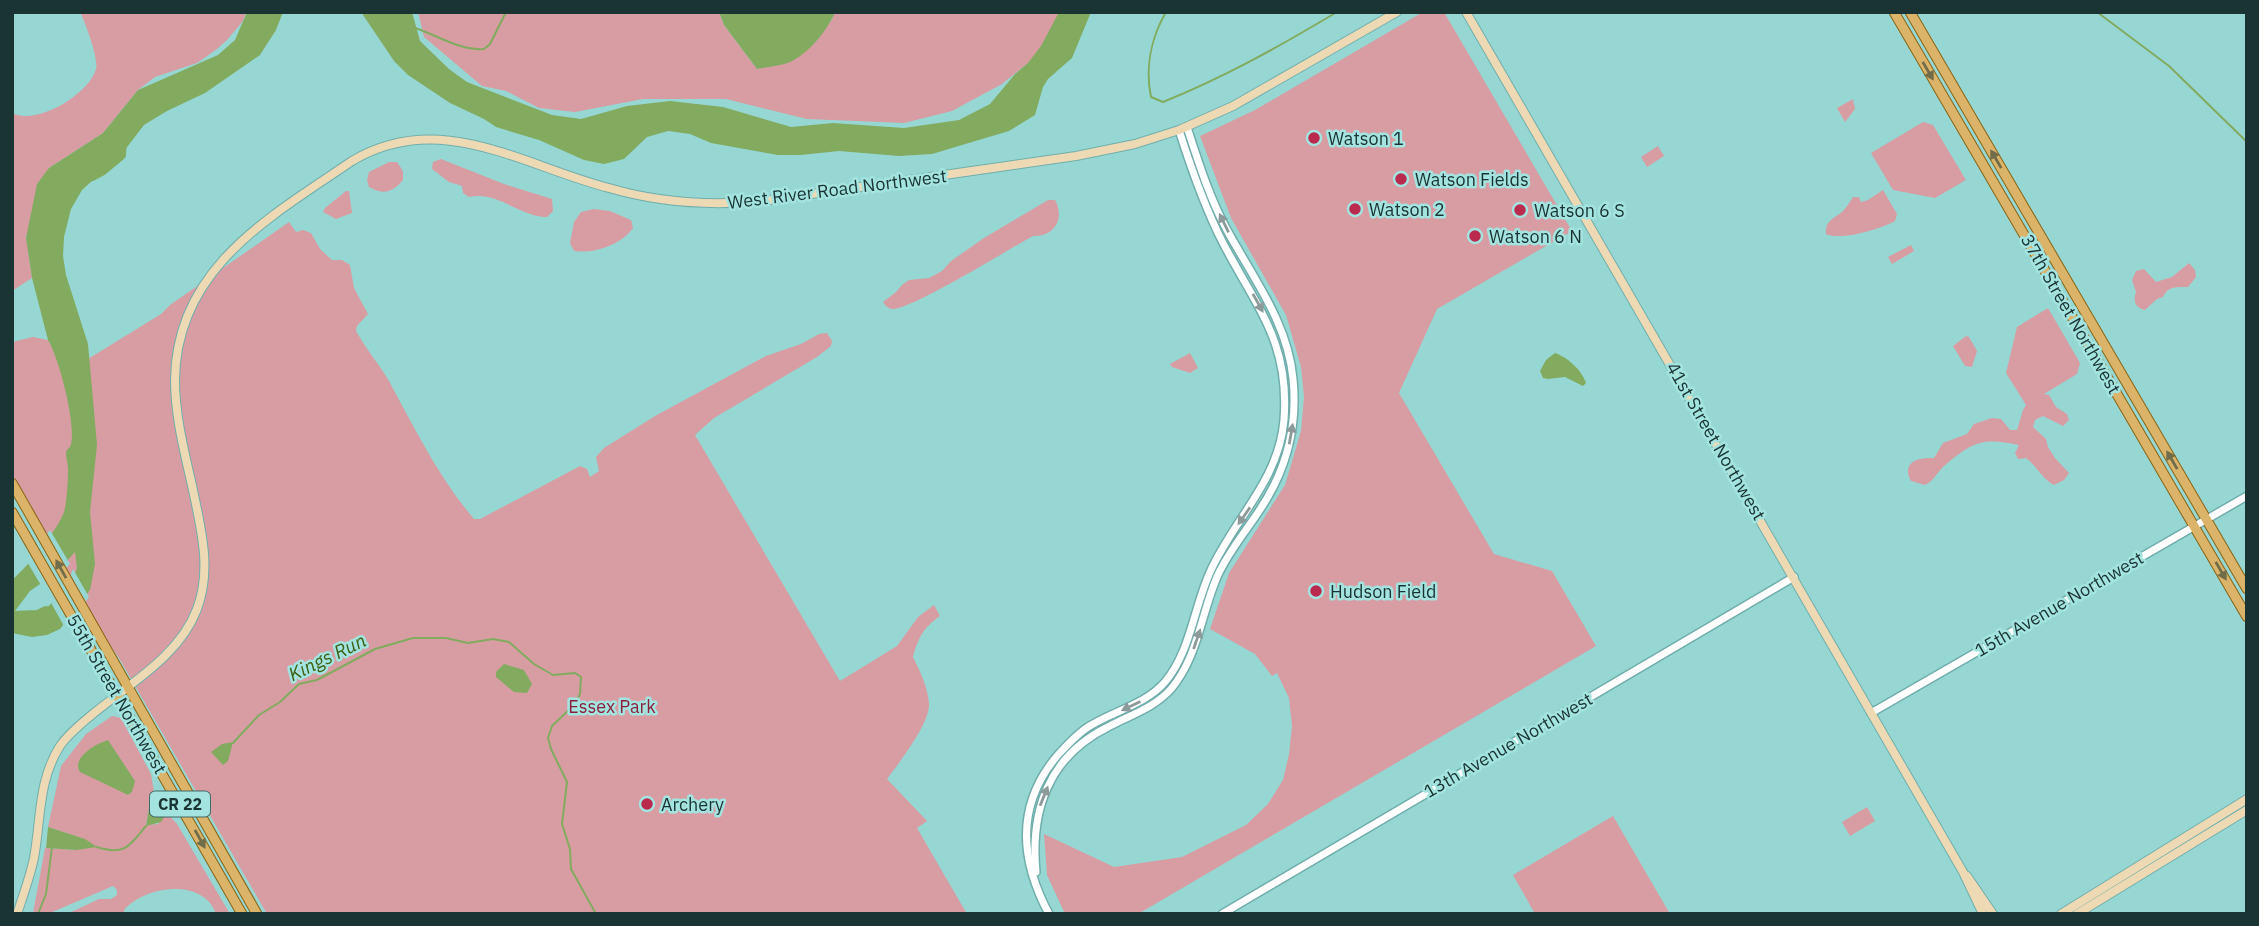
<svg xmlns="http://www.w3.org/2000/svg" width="2259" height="926" font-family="'IBM Plex Sans',sans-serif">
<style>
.green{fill:#d79da3}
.water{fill:#82ab60;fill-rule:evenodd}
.pier{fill:#97d7d3}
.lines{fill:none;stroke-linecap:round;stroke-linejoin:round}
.stream{stroke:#82ab60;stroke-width:2}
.river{stroke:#82ab60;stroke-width:10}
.tertiary-casing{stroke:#70aeac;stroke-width:10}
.secondary-casing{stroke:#70aeac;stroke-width:10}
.primary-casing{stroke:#886515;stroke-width:11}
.tertiary{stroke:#fff;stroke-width:7}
.secondary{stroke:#edd9b4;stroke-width:8}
.primary{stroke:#dbb369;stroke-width:9}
.oneway{fill:#716d4b}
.oneway2{fill:#8c9a99}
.poi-dot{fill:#ba294e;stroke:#a4e4e0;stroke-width:2.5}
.labels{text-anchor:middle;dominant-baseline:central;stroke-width:5;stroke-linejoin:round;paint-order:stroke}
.shield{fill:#a4e4e0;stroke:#436967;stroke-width:2}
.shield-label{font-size:16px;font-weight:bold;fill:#1a3433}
.poi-label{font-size:18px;fill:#1a3433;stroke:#a4e4e0;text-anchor:start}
.street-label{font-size:18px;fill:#1a3433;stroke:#a4e4e0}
.park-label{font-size:18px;fill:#8a2039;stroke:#a4e4e0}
.water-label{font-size:19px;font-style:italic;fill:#3c6113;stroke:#a4e4e0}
</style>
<rect width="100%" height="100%" fill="#97d7d3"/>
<g class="green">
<path d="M80,12h166l-3,9 -16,19 -10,9 -20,14 -42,14 -17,13 -35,43 -54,35 -23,69 6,41 -20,13v-178c25,13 77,-19 84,-44 3,-10 -11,-47 -16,-57z"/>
<polygon points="418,12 719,12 724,25 757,69 791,61 831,21 835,12 1059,12 1043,51 1002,84 952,111 904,123 807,119 726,99 643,99 575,112 539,108 506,91 482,86 424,37"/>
<polygon points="1423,12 1444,12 1572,231 1437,309 1399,393 1494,554 1552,571 1596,646 1138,914 1065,914 1047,875 1044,834 1114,867 1182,857 1246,825 1268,804 1283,780 1289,754 1292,726 1289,698 1277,673 1272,676 1255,654 1210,629 1229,573 1285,485 1301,431 1304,397 1301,367 1286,315 1231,218 1200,136 1255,110"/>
<polygon points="1853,99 1855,109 1845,122 1837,108"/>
<polygon points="1923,122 1933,125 1966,180 1935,198 1893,190 1871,153"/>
<polygon points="1658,146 1664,156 1647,167 1641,157"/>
<path d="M441,159l63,25 48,15 1,12 -6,6c-29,-1 -49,-26 -78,-20l-6,-4 -1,-7 -13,-4 -17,-13 1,-7z"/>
<path d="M389,162h8l6,9v9c-11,13 -20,15 -34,7l-2,-7 2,-8z"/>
<path d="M1883,190l14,24 -2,7c-14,8 -55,20 -69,13 -1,-13 7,-15 16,-22 4,-4 8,-10 11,-15h6l2,5 7,-2z"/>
<polygon points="346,191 349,191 352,213 336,219 323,212 325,208"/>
<path d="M1048,200h7c10,18 0,37 -22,36 -22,12 -124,75 -141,73 -5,-1 -6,-3 -9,-7l13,-10 6,-7 7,-5 20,-2 13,-7 9,-10 33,-23z"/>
<path d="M594,209l16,2 21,9 2,8c-12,17 -39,26 -59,23l-4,-8 4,-21 7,-10z"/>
<path d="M289,222l7,10 7,-2 8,3 9,16 12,11h10l8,5 4,23 14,26 -11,12 -1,5c10,18 23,33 33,50 25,46 50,97 85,138h6l100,-53 7,3 3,8 9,-6 -3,-14 8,-9 51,-32 111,-60 35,-12 18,-10 8,-1 5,8 -1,5 -14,11 -103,61 -19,17 145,246 57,-35 21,-29 16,-12 6,11c-16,11 -22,22 -27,41 7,14 15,31 16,47 1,19 -30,59 -42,75l40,42 -10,7 50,86h-700l-148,-256 -47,-64 -60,-103v-149l21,-5 15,3 6,10 8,25 99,-61 9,-9z"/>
<polygon points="1911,245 1914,251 1892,264 1888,257"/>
<path d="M2189,263l6,7 1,7 -8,10c-12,0 -20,-1 -25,10l-6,2 -12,11c-10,-2 -12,-9 -9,-18l-4,-12 4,-9 8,-2 12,13 16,-5z"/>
<path d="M2048,308l32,55 -3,11 -33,20 5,1 7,12 11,7 2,6 -6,6 -20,-10 -8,4 -2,7 13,12 2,8 7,11 14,15 -5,7 -10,5c-12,-6 -17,-19 -28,-27l-8,1 -3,-6 4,-8c-36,-8 -47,-3 -75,21 -7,6 -10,15 -19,19l-14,-4c-10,-19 7,-24 23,-23l9,-15 24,-9 7,-10 18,-6 9,1 9,11h7l6,-20 3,-5 -20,-32 11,-46z"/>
<polygon points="1966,336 1969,337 1977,351 1972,367 1965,366 1953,346"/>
<polygon points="1190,353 1198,368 1190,373 1172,367 1170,364"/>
<path d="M112,716l9,2 30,56 5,29 -7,6 -3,16 12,-1 9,-11 10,11 53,90h-14c-13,-37 -71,-28 -92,-4v4h-57l32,-15h12l6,-4v-5l-4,-4 -63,27h-17l12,-65 31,2 5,-12 -33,-11 13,-61 25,-32z"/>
<polygon points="1867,807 1875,821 1850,836 1842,822"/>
<polygon points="1613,816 1670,914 1535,914 1513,875"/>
</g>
<g class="water">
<path d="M247,12h36l-7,18 -16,25 -55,38 -38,18 -23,14 -23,30 -39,35 -11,19 -7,28 -1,19 3,19 22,69 9,101 -7,67 5,52 -5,26 -30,39 -13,6 -15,2 -20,-4v-53c16,-14 45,-49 52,-68 3,-10 4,-32 4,-43 0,-5 -2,-11 -2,-16 1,-6 4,-3 5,-9 5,-21 -12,-86 -23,-104l-16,-62 -6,-40 11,-54 12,-16 54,-35 35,-43 80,-35 17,-15zM75,552l2,16 -5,13 -28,30 -6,4h-26l18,-24 26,-18z"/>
<polygon points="361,12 412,12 420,41 449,69 467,82 552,115 581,119 627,106 670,101 723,107 791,127 833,123 904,128 959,120 990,104 1015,74 1028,63 1041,46 1059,12 1091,12 1072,58 1048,79 1043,87 1035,115 1009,131 932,154 899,156 839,151 801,155 778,155 711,143 690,134 668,131 647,137 624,159 604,164 584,160 539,140 496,127 484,119 450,103 408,75 394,61"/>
<path d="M719,12h116c-7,18 -27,42 -45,50 -10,4 -23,5 -33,7l-33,-44z"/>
<path d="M1555,353c12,4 27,17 31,30l-3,3 -18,-9 -17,2 -5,-1 -3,-7 6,-11z"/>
<polygon points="504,664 524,670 532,684 527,693 514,692 496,677 496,672"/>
<path d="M108,740l27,41 -3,11 -4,3 -48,-23c-9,-14 15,-28 28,-32z"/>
<polygon points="233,742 228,761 223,765 211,752 222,744"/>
<polygon points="156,803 167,813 161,822 146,826 149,808"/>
<polygon points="48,827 85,839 97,847 76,850 46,848"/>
</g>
<g class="pier">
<polygon points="50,530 70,564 58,576 42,587 26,560"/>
<polygon points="73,569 89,597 65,628 49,599 69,579"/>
</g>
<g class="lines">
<g class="stream">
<path d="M1166,12c-15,26 -21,56 -15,85l12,5c62,-25 117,-56 174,-90"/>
<polyline points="2097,12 2169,66 2247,142"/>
<path d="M415,28c22,7 45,23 69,21l6,-5 16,-32"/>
<polyline points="233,743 259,715 280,702 299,684 317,680 375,649 413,638 446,638 468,643 493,639 509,642 534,664 553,675 575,673 581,677 580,694 574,705 552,726 548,738 551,749 567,782 562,824 570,849 571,869 596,914"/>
<path d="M97,847c28,9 32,-1 49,-21"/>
<polyline points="38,914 46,894 52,847"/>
</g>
<g class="river">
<polyline points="92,176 103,170 121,155 122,140"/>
<polyline points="12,616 38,615 46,611"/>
</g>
<g class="tertiary-casing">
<g id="tertiary">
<polyline points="1871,713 2247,496"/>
<path d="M1036,872c-6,-62 13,-116 72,-145 22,-12 46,-19 63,-38 27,-32 30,-75 46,-112 10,-23 26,-42 40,-63 28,-40 41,-86 36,-135 -5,-56 -40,-101 -66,-149 -17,-31 -29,-69 -40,-103"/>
<path d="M1049,914c-29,-54 -34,-108 8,-158 9,-10 19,-21 31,-29 25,-16 57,-22 77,-45 26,-31 29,-76 46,-112 24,-52 68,-90 73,-150 6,-78 -27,-112 -61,-177 -18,-35 -32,-75 -44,-113"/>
<polyline points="1222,914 1794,577"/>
</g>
</g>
<g class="secondary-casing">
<g id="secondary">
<polyline points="1466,12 1963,872 1983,914"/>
<polyline points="1967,876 1993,914"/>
<path d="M17,914c6,-18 13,-37 17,-56 7,-38 4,-78 26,-112 9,-13 22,-23 34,-33 37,-30 86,-58 103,-104 15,-39 4,-80 -4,-119 -8,-36 -18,-73 -18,-110 1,-112 95,-163 177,-219 88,-52 169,4 257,27 51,15 101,18 154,13l313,-45 59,-12 44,-14 54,-24 164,-94"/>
<polyline points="2061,914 2247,799"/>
<polyline points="2077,914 2247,810"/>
</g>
</g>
<g class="primary-casing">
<g id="primary">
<polyline points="1894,12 2247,617"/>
<polyline points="1910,12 2247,589"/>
<polyline points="12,483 257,914"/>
<polyline points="12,512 242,914"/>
</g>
</g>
<use href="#tertiary" class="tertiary"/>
<use href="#secondary" class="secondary"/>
<use href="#primary" class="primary"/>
</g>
<defs><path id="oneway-solid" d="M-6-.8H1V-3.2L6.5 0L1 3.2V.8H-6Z" transform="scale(1.75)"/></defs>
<g class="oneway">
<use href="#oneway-solid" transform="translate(1928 71) rotate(60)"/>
<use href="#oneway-solid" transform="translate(1996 159) rotate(-120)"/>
<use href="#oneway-solid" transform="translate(2172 460) rotate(-120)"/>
<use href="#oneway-solid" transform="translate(61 569) rotate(-119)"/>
<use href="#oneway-solid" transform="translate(2221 571) rotate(60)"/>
<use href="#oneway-solid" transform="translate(200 839) rotate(61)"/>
</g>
<g class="oneway2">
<use href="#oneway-solid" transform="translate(1224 223) rotate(-116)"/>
<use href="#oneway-solid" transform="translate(1258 303) rotate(61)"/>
<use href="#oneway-solid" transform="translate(1291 434) rotate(-80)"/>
<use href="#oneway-solid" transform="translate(1244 516) rotate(125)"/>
<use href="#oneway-solid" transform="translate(1197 639) rotate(-71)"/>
<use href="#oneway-solid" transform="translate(1131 706) rotate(154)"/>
<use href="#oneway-solid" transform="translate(1044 796) rotate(-68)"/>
</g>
<g class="poi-dot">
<circle cx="1314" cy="138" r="7"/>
<circle cx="1401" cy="179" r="7"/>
<circle cx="1355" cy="209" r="7"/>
<circle cx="1520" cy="210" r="7"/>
<circle cx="1475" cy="236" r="7"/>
<circle cx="1316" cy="591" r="7"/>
<circle cx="647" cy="804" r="7"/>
</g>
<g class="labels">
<rect class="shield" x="150" y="791.5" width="60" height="25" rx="5"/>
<g class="shield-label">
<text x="180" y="804">CR 22</text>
</g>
<g class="poi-label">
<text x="1328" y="138">Watson 1</text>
<text x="1415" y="179">Watson Fields</text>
<text x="1369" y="209">Watson 2</text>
<text x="1534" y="210">Watson 6 S</text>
<text x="1489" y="236">Watson 6 N</text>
<text x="1330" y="591">Hudson Field</text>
<text x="661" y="804">Archery</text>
</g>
<g class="street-label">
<text transform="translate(837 189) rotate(-7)">West River Road Northwest</text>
<text transform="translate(2071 314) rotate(60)">37th Street Northwest</text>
<text transform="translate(1716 441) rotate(60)">41st Street Northwest</text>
<text transform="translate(2059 604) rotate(-30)">15th Avenue Northwest</text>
<text transform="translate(117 694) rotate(60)">55th Street Northwest</text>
<text transform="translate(1508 745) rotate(-30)">13th Avenue Northwest</text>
</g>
<g class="park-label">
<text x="612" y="706">Essex Park</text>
</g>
<g class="water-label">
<text transform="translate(327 657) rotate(-26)">Kings Run</text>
</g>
</g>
<rect width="2259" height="926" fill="none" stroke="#1a3433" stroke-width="28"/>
</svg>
